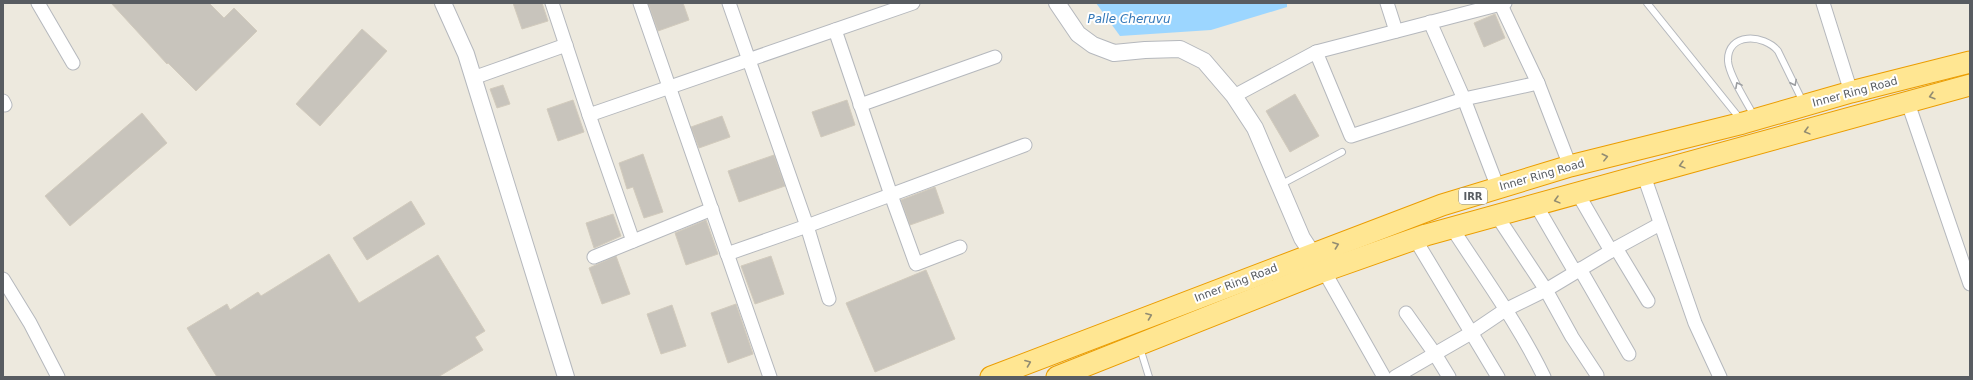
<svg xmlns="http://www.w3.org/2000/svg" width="1973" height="380" font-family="'DejaVu Sans',sans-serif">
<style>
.water{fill:#9cd6ff}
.building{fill:#c8c4bc;stroke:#d2cbbd}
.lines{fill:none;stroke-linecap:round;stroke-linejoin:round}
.service-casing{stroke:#b5b8bd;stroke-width:8}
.minor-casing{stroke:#b5b8bd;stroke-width:15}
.tertiary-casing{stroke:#b5b8bd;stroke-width:18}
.trunk-casing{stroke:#eb9d00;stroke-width:23}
.service{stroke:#fff;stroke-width:6}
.minor{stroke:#fff;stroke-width:13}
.tertiary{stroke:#fff;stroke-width:16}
.trunk{stroke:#ffe692;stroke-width:21}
.oneway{stroke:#9b9da0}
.oneway2{stroke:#928c72}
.labels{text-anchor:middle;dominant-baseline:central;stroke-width:4;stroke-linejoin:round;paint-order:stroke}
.shield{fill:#fff;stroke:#8a8d90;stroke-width:1}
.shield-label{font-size:10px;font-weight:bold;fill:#585c61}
.street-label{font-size:11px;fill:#585c61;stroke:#fff}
.water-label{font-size:12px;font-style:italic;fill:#3277b8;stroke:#fff}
</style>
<rect width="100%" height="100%" fill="#ede9de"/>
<polygon class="water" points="1096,3 1287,3 1287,7 1211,30 1120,36"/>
<g class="building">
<polygon points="111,3 209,3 224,18 234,8 257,31 196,91 168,63 167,64"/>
<polygon points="513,3 542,3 548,21 522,29"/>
<polygon points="648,3 683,3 689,20 658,31"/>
<polygon points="1495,14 1505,38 1484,47 1474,23"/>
<polygon points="362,29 387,51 320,126 296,104"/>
<polygon points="503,85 510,104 497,108 490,89"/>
<polygon points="1295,94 1319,136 1290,152 1266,111"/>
<polygon points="573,100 584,132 558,141 547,109"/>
<polygon points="847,100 855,125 821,137 812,112"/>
<polygon points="142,113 167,143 70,226 45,196"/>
<polygon points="722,116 730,137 699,148 691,127"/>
<polygon points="643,154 663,212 644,218 633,187 627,189 619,163"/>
<polygon points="774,155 785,186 739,202 728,171"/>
<polygon points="935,187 944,213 910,225 901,200"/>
<polygon points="411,201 425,224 367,260 353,238"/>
<polygon points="613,214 621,236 594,248 586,223"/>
<polygon points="706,220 718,254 686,265 675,233"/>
<polygon points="329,254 359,303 438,255 485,331 475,337 483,350 438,377 217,377 187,328 227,304 230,310 258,292 261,296"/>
<polygon points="616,256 630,294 602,304 589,268"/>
<polygon points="771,256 784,294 755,304 741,266"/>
<polygon points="926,270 955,339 875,372 846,303"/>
<polygon points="736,304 753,354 728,363 711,313"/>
<polygon points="672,305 686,346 661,354 647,314"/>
</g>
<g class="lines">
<g class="service-casing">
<g id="service">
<polyline points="1647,3 1741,120"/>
<path d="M1754,116c-7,-14 -25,-40 -26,-55 -1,-29 36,-27 50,-10l25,51"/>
<polyline points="1280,185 1342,152"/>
<polyline points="1140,348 1149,377"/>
</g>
</g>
<g class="minor-casing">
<g id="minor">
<polyline points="38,3 73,63"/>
<polyline points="552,3 589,115 913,3"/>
<polyline points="640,3 770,377"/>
<polyline points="729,3 807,226 829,299"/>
<polyline points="1387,3 1396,31"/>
<polyline points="1500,3 1538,83 1570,166"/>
<polyline points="1505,3 1316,52 1351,136 1464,99 1538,83"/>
<polyline points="1823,3 1851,92"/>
<polyline points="1430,22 1464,99 1498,188"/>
<polyline points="835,30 891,195 916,264 960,247"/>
<polyline points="473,78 566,45"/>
<polyline points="1234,96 1316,52"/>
<polyline points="3,101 5,105"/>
<polyline points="1908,103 1970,284"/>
<polyline points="860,105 995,57"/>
<polyline points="589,115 633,241"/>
<polyline points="1644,176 1695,323 1720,377"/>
<polyline points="1578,194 1611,251"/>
<polyline points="1536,205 1575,272"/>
<polyline points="1497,216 1546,290 1572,337 1597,375"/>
<path d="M1452,228c31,48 67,97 92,149"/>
<polyline points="1415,239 1498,377"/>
<polyline points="1616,248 1648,301"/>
<polyline points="727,254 807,226 1025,145"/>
<polyline points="594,257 712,209"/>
<polyline points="1580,269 1629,354"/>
<polyline points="1324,271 1384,377"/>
<polyline points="3,279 30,323 58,377"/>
<polyline points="1406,313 1435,354 1449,377"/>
<polyline points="1395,377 1471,333 1505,310 1546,290 1616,248 1660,224"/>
</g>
</g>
<g class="tertiary-casing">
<g id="tertiary">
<polyline points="443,3 466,54 566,377"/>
<polyline points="1057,3 1078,34 1093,45 1114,53 1145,50 1180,49 1204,61 1234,96 1255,128 1302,238 1319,264"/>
</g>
</g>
<g class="trunk-casing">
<g id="trunk">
<polyline points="991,377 1442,205 1570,166 1743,123 1851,92 1970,62"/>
<polyline points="1057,377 1324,271 1426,235 1970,85"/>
</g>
</g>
<use href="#service" class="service"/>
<use href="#minor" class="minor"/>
<use href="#tertiary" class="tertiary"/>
<use href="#trunk" class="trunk"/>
</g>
<defs><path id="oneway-chevron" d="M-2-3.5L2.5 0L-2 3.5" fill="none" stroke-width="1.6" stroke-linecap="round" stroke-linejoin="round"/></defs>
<g class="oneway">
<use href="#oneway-chevron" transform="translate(1794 83) rotate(63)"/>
<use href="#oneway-chevron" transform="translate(1738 85) rotate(-118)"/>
</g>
<g class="oneway2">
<use href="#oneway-chevron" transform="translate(1932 96) rotate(164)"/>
<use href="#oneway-chevron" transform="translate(1807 131) rotate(165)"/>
<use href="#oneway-chevron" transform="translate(1605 157) rotate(-14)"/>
<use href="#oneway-chevron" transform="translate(1682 165) rotate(165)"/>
<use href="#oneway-chevron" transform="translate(1557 200) rotate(165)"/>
<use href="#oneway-chevron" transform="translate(1336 245) rotate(-20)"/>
<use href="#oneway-chevron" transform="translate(1149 316) rotate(-21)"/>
<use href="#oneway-chevron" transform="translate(1028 363) rotate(-21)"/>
</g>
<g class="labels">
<rect class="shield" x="1459" y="188" width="28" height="16" rx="3"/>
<g class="shield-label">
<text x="1473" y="196">IRR</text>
</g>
<g class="street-label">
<text transform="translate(1855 92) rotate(-15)">Inner Ring Road</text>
<text transform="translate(1542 175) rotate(-16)">Inner Ring Road</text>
<text transform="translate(1236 283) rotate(-21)">Inner Ring Road</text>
</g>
<g class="water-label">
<text x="1129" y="19">Palle Cheruvu</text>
</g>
</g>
<rect width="1973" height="380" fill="none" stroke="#585c61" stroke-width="8"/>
</svg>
